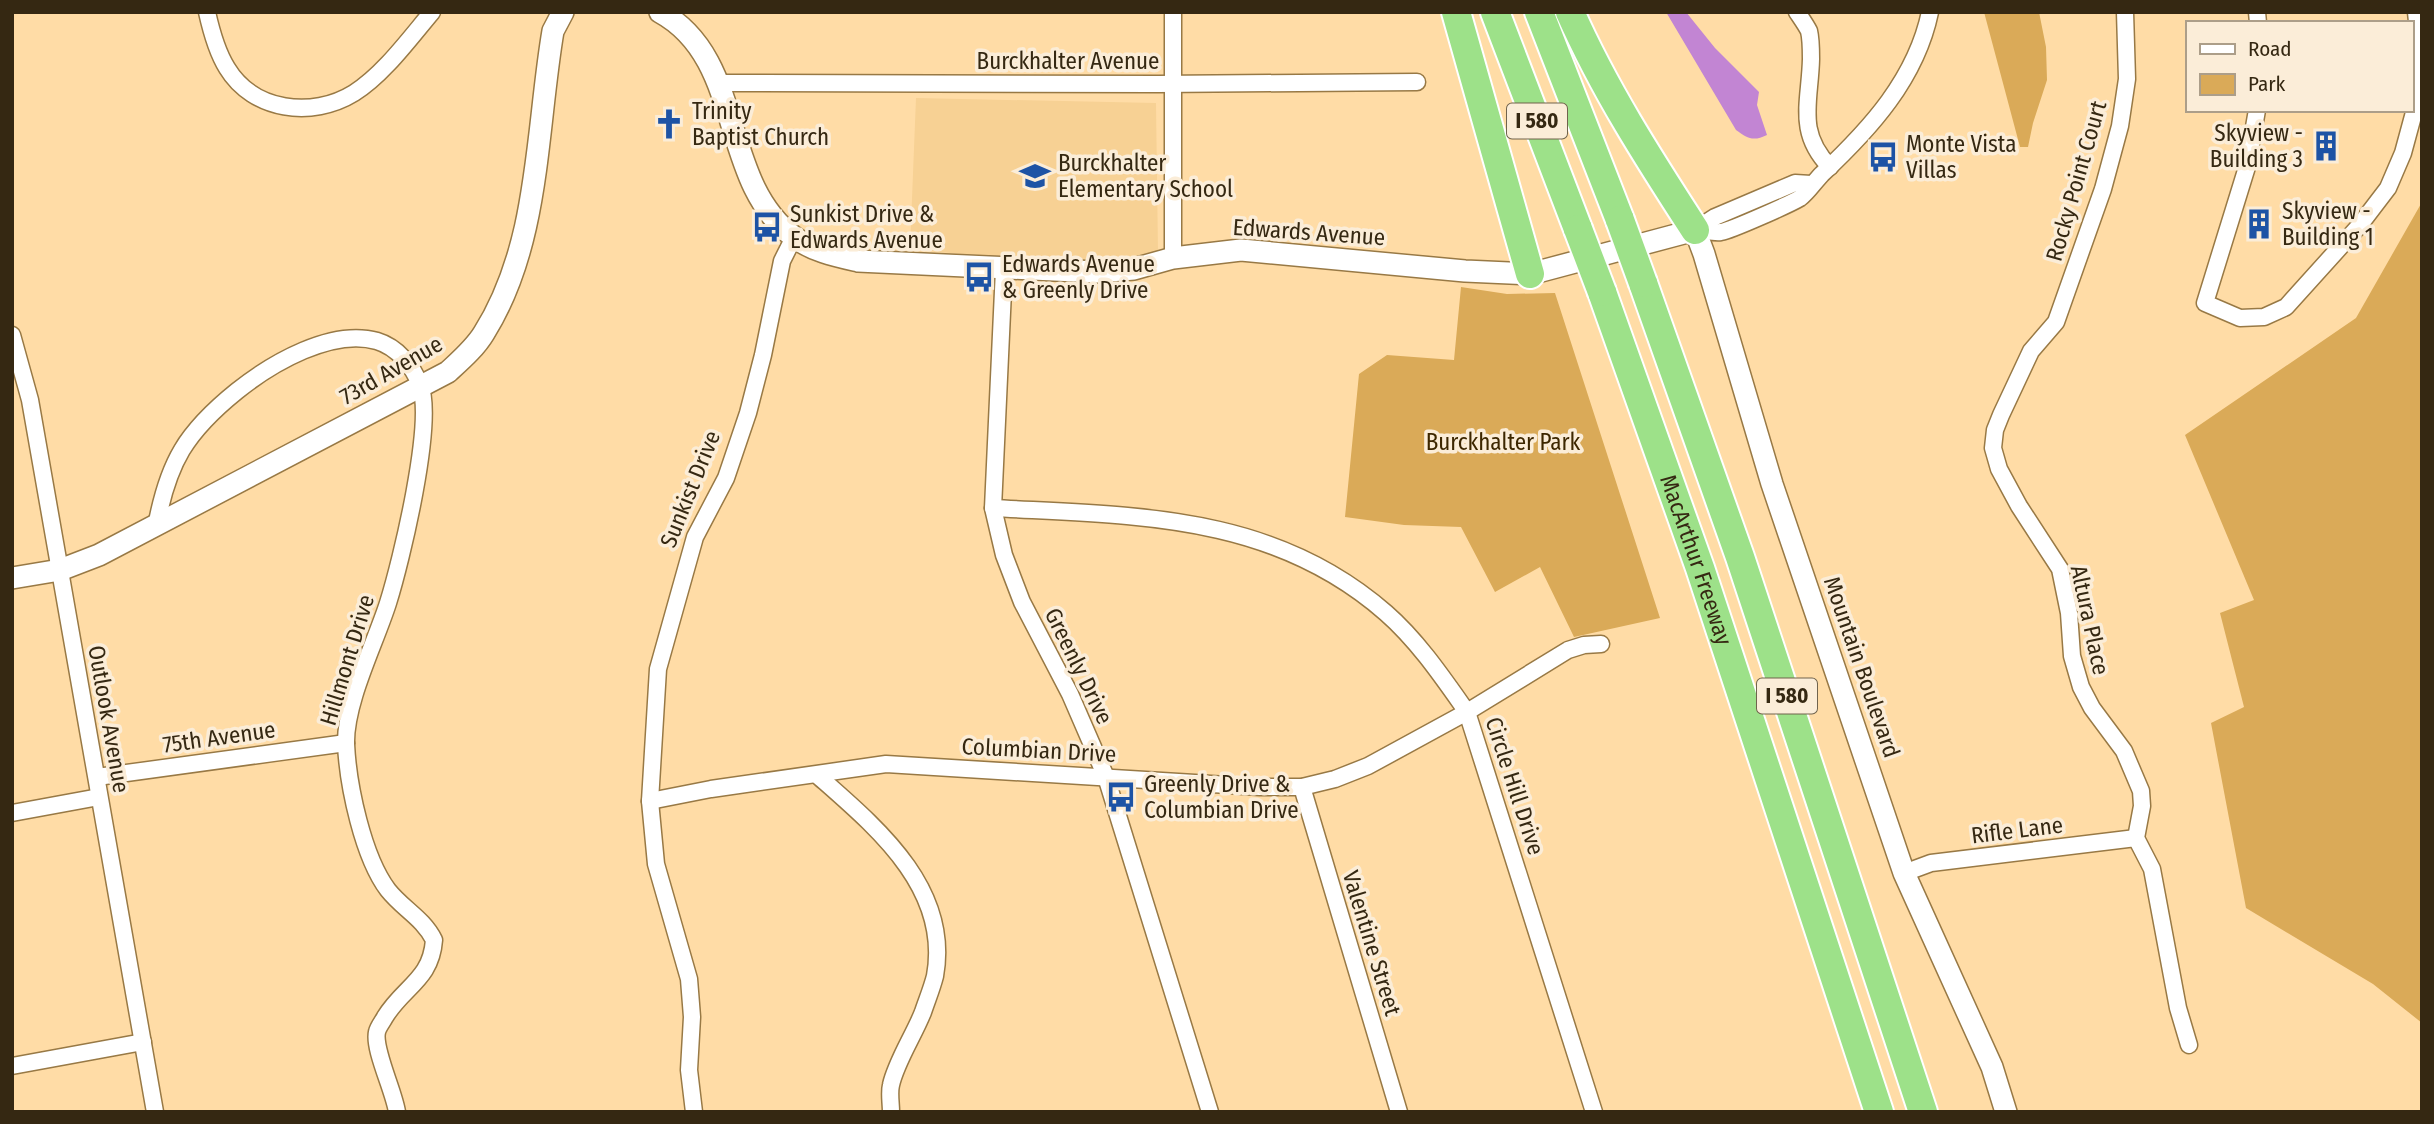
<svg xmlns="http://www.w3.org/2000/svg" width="2434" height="1124" font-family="'Fira Sans Condensed',sans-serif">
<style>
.built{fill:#f7d194}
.green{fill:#daaa58}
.water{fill:#c285d3}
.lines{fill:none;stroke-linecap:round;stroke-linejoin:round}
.street-casing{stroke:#987945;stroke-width:19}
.secondary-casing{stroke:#987945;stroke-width:24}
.highway-casing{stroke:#fff;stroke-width:32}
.street{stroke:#fff;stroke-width:16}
.secondary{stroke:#fff;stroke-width:21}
.highway{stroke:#9de189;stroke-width:28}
.highway-bridge-casing{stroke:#fff;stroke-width:32;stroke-linecap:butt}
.highway-bridge{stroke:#9de189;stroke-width:28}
.labels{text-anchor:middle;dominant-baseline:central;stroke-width:7;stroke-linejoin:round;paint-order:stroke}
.shield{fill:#fbedd8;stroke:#70634d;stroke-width:2}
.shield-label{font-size:21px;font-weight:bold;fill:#352812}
.street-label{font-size:23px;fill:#352812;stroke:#fbedd8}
.poi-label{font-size:23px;fill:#352812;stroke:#fbedd8;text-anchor:start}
.park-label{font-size:23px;fill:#3d2700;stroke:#fbedd8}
</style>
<rect width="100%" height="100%" fill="#ffdca6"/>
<polygon class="built" points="916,98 1156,103 1158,253 1147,259 1093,263 1011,259 910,249"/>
<g class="green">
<polygon points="1984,12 2039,12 2046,47 2047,80 2033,123 2028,147 2020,147"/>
<polygon points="2422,202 2422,1023 2373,984 2246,908 2211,723 2244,707 2220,613 2254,600 2185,435 2356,318"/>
<polygon points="1461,287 1507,294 1555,293 1660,618 1574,637 1540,567 1495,592 1461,527 1404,525 1345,517 1359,374 1387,355 1454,360"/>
</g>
<path class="water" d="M1666,12h20l29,36 44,44 -2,13 10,30c-14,7 -20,3 -31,-5z"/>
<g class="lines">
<g class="street-casing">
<g id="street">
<path d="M207,12c4,18 10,40 20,56 26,43 85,51 127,25 29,-18 56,-55 78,-81"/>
<path d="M1797,12c4,6 9,13 12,19 2,8 2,19 2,28 -1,43 -15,73 19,108"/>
<polyline points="2125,12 2127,79 2120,126 2103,189 2056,322 2031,351 2001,415 1995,430 1993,448 1999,469 2019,506 2060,569 2069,613 2072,656 2081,687 2092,708 2124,751 2141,791 2142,806 2136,838 2152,869 2178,1008 2189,1045"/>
<polyline points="2257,12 2258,23"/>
<polyline points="718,83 1158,84 1417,82"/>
<polyline points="2257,110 2247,167 2205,303 2240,318 2264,317 2286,307 2359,226 2388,188 2403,153 2416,105 2421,60 2416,12"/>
<path d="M1695,230c8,0 18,3 26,2 11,-2 69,-28 79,-34 8,-6 15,-17 22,-24 48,-45 94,-95 108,-162"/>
<polyline points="1695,230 1715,217 1795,183 1811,184"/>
<polyline points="1173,258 1173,12"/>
<polyline points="1004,269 993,508 1004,555 1022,602 1070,694 1106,777 1210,1112"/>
<polyline points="12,335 30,400 155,1112"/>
<path d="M993,508c142,8 279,5 393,105 32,28 57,65 81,99l127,400"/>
<path d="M156,527c12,-65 30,-95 81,-136 35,-28 95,-63 140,-50 20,6 36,25 43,44 15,36 -19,177 -32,218 -13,41 -43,99 -42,141 2,42 17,113 42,146 15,19 35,28 46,50 -3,40 -30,46 -49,77 -2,4 -7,10 -8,15 -4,17 17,59 20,80"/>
<path d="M817,775c59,52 134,113 118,201 -3,12 -8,24 -12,36 -9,23 -27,50 -32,73 -2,8 0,18 0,27"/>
<polyline points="97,777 346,743"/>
<polyline points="1302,787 1399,1112"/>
<polyline points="650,801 711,789 886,764 1260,787 1302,787 1335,779 1368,766 1467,712 1568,650 1584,645 1601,644"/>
<polyline points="12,813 99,797"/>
<polyline points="1904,873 1931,863 2136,838"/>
<polyline points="12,1066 143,1042"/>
<polyline points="694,1112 689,1070 692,1017 689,979 656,864 650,801 658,669 695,537 726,478 748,413 763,355 782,261 794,237"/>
</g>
</g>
<g class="secondary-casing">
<g id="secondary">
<path d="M660,12c86,47 58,169 134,225 18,14 42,19 64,24l239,11 37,-3 39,-11 68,-8 224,21 65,3 165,-44 9,24 68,230 132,389 88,194 14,45"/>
<path d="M12,578l48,-8 39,-15 349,-183c13,-12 27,-24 36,-39 56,-89 52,-202 69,-302l10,-19"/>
</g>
</g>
<g class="highway-casing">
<g id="highway">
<polyline points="1456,12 1530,274"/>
<polyline points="1495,12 1578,229"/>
<polyline points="1539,12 1620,220"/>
<path d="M1570,12c34,77 79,147 125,218"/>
<polyline points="1643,283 1740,557 1923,1112"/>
<path id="s1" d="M1602,292l98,276 179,544"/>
</g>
</g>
<use href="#street" class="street"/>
<use href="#secondary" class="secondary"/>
<use href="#highway" class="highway"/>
<g class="highway-bridge-casing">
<g id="highway-bridge">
<polyline points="1620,220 1643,283"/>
<polyline points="1578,229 1602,292"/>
</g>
</g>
<use href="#highway-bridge" class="highway-bridge"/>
</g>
<defs>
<g id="church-bare" transform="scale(2.415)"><path d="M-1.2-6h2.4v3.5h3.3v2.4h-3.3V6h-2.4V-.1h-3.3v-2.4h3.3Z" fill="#1d53a5" stroke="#fbedd8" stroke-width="2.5" paint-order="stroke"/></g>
<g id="building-bare" transform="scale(2.415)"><path d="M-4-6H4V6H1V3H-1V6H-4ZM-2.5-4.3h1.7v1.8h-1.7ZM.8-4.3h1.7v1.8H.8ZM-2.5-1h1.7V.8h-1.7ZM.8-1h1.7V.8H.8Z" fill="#1d53a5" stroke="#fbedd8" stroke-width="2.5" paint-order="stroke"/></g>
<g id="bus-bare" transform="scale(2.415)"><path d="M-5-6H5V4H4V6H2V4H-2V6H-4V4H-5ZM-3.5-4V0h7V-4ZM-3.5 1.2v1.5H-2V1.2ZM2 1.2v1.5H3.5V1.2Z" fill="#1d53a5" stroke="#fbedd8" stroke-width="2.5" paint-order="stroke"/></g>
<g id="school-bare" transform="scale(2.415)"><path d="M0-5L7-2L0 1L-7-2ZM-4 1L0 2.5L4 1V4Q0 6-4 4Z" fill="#1d53a5" stroke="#fbedd8" stroke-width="2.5" paint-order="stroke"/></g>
</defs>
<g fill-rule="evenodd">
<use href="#church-bare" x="669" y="124"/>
<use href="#building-bare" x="2326" y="146"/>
<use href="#bus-bare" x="1883" y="157"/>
<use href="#school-bare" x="1035" y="176"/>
<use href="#building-bare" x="2259" y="224"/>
<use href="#bus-bare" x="767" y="227"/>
<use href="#bus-bare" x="979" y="277"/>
<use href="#bus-bare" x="1121" y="797"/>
</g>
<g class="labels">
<g class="shield">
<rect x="1507" y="103.5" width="60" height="35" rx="5"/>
<rect x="1757" y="678.5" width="60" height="35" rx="5"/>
</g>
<g class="shield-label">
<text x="1537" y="121">I 580</text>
<text x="1787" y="696">I 580</text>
</g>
<g class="street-label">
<text x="1068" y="61">Burckhalter Avenue</text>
<text transform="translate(2076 181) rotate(-74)">Rocky Point Court</text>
<text transform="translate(1309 232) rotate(4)">Edwards Avenue</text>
<text transform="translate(391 370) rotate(-30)">73rd Avenue</text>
<text transform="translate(690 489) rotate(-68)">Sunkist Drive</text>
<text stroke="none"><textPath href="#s1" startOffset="284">MacArthur Freeway</textPath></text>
<text transform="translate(2090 620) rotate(78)">Altura Place</text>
<text transform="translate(347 660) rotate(-73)">Hillmont Drive</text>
<text transform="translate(1079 666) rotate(64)">Greenly Drive</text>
<text transform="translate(1862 667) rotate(71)">Mountain Boulevard</text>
<text transform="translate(109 719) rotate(80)">Outlook Avenue</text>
<text transform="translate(219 737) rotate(-8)">75th Avenue</text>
<text transform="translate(1039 750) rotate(3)">Columbian Drive</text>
<text transform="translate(1515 786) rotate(72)">Circle Hill Drive</text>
<text transform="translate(2017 830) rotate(-7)">Rifle Lane</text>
<text transform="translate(1372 943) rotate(73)">Valentine Street</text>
</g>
<g class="poi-label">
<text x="692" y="111">Trinity<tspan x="692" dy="26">Baptist Church</tspan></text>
<text x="2303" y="133" text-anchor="end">Skyview -<tspan x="2303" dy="26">Building 3</tspan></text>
<text x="1906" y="144">Monte Vista<tspan x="1906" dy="26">Villas</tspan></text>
<text x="1058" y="163">Burckhalter<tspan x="1058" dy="26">Elementary School</tspan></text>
<text x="2282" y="211">Skyview -<tspan x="2282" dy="26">Building 1</tspan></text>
<text x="790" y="214">Sunkist Drive &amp;<tspan x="790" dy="26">Edwards Avenue</tspan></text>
<text x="1002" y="264">Edwards Avenue<tspan x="1002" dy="26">&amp; Greenly Drive</tspan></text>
<text x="1144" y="784">Greenly Drive &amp;<tspan x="1144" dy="26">Columbian Drive</tspan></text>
</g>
<g class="park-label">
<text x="1503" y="442">Burckhalter Park</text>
</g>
</g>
<rect width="2434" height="1124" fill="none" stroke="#352812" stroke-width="28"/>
<rect x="2186" y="21" width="228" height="91" fill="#fbedd8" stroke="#ac9e89" stroke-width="2"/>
<rect x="2200" y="44" width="35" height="10" fill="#ffffff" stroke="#ac9e89" stroke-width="2"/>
<text x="2248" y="56" font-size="21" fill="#352812">Road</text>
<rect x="2200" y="74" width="35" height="21" fill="#daaa58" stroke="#ac9e89" stroke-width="2"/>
<text x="2248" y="91" font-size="21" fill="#352812">Park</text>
</svg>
